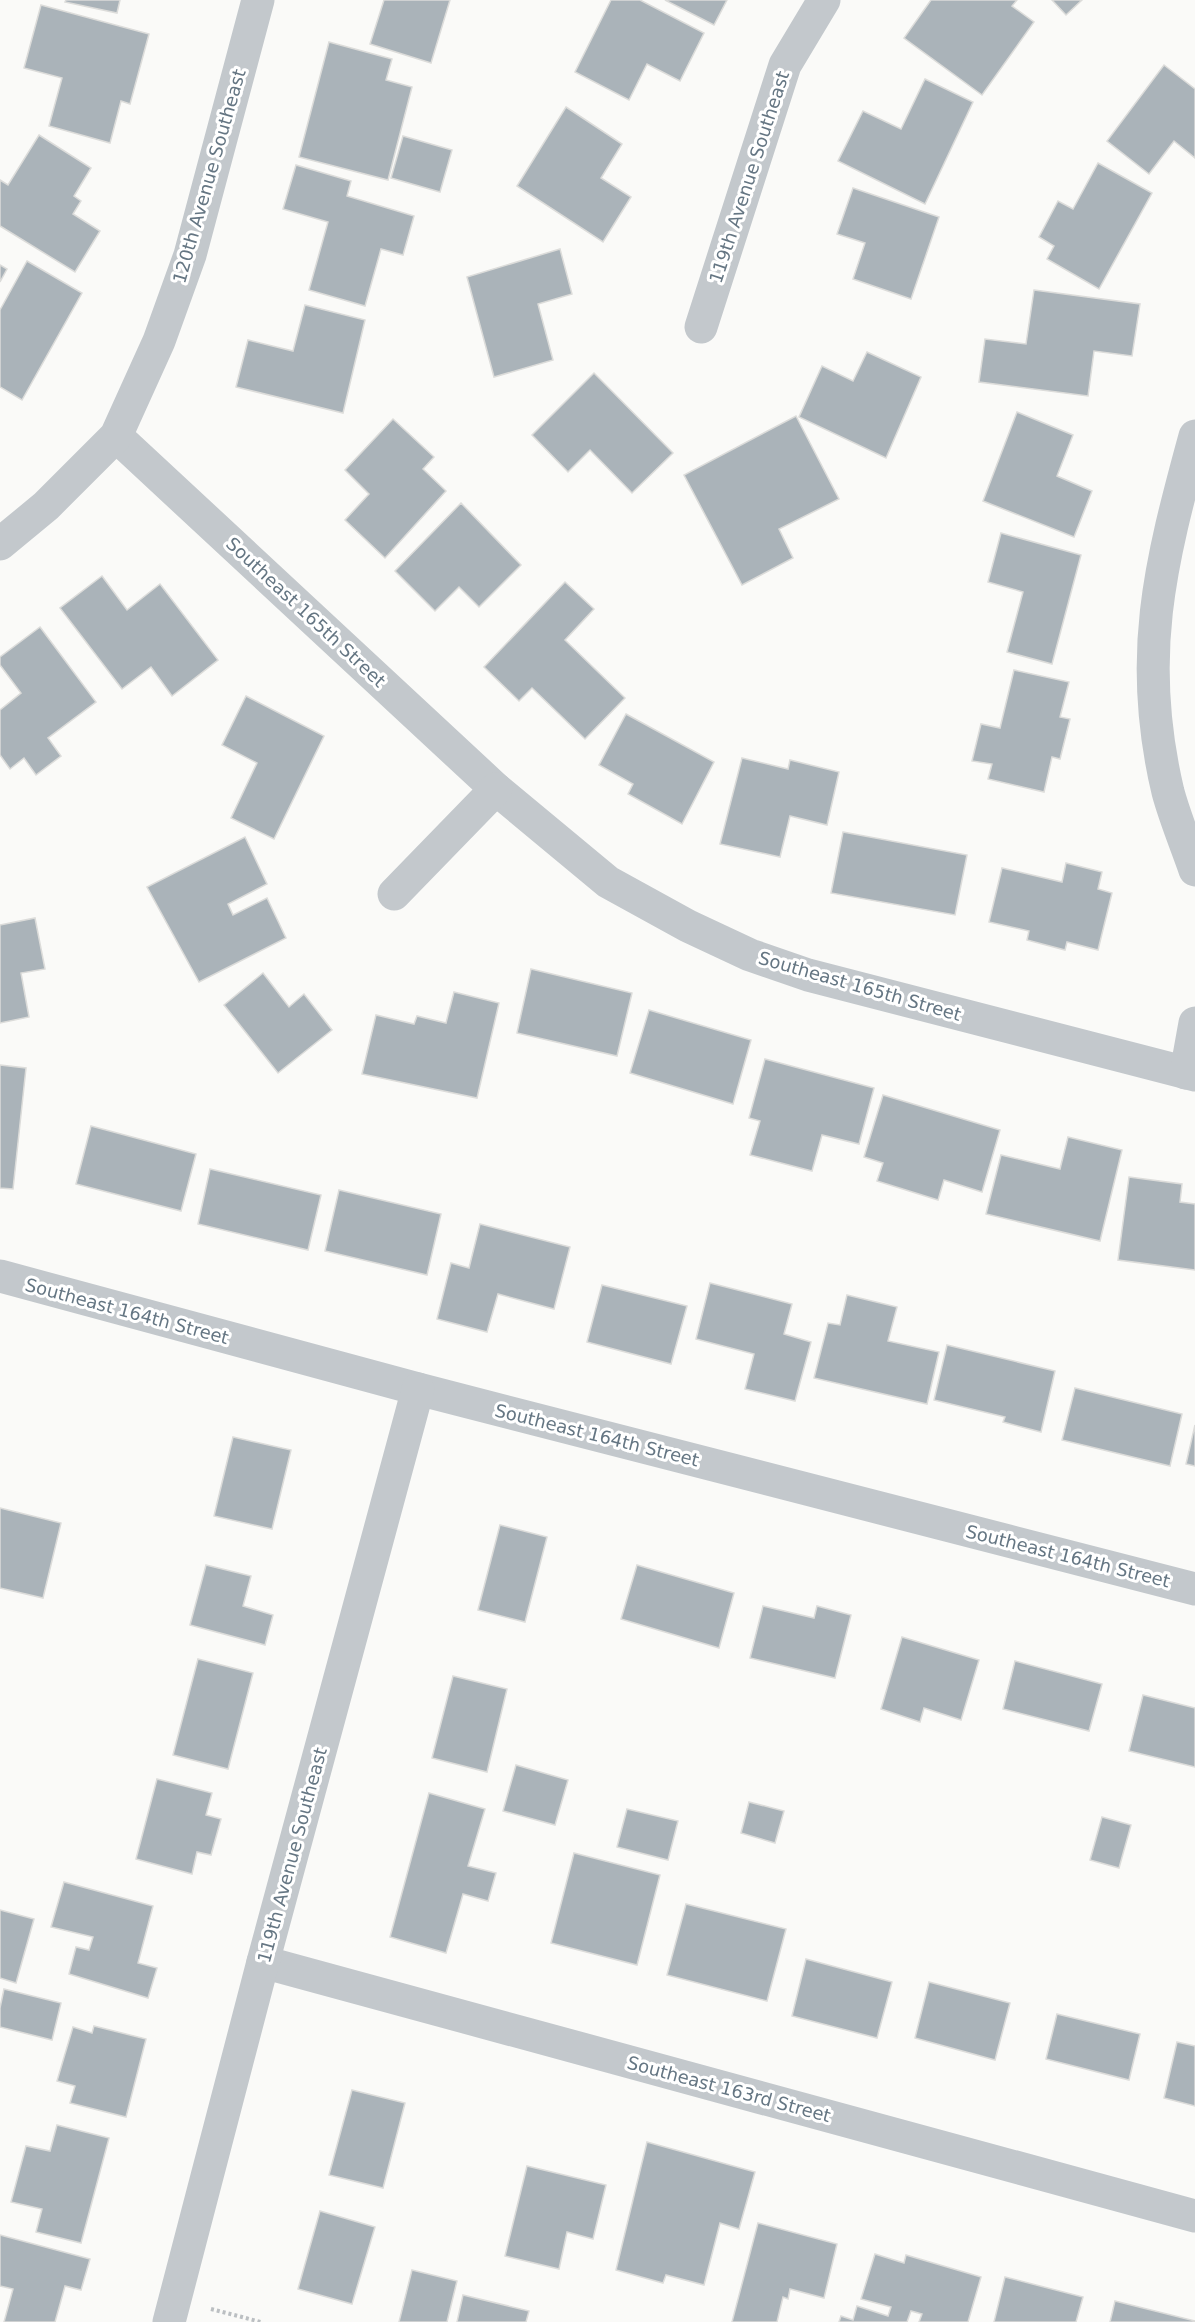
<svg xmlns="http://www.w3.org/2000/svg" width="1195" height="2322" font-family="'DejaVu Sans',sans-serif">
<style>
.building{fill:#aab3b9;stroke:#dcdcda;stroke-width:1.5}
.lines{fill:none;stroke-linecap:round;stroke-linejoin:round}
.path{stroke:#bbbfc2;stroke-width:4;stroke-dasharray:3 3;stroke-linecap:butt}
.minor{stroke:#c3c8cc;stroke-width:33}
.labels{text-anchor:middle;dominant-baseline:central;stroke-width:6;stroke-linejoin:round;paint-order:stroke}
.street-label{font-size:18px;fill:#657683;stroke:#fff}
</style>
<rect width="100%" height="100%" fill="#fafaf8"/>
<g class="building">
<polygon points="66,0 120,0 117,13 65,2"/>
<polygon points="384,0 450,0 431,63 370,44"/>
<polygon points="611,0 640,0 704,33 680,81 647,64 629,100 575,72"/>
<polygon points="665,0 727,0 714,25"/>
<polygon points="931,0 1017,0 1012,6 1034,22 982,95 904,38"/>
<polygon points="1052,0 1082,0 1066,15"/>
<polygon points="41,5 149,34 130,104 121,101 110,143 49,126 62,78 24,68"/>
<polygon points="329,42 392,59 386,80 412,87 388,180 299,157"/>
<polygon points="1164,65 1195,89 1195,158 1174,141 1149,174 1107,141"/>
<polygon points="925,79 973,102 925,204 838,161 863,111 901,129"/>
<polygon points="566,107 622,144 601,178 631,197 603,242 517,186"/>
<polygon points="39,135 91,168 74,196 81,201 73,214 100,231 75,272 0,226 0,180 8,185"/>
<polygon points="403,136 452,150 440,192 391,178"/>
<polygon points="1098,163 1152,193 1099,289 1047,259 1054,246 1039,237 1058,201 1073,209"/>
<polygon points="296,165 351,181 347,196 414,216 403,255 381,249 365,306 309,290 328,222 283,209"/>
<polygon points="853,188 939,217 911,299 853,279 865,243 837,234"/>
<polygon points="560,249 572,294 538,304 553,360 494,377 467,277"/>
<polygon points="27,261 82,293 22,400 0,387 0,310"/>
<polygon points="0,265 7,269 0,282"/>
<polygon points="1034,290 1140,304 1132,356 1094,351 1088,396 979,382 985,339 1026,344"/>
<polygon points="305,305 365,320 343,413 236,387 248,340 293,351"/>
<polygon points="867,352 921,377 886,458 799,417 822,366 853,381"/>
<polygon points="594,373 673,453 632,493 590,450 568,472 532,435"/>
<polygon points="1017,412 1073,435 1057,476 1092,491 1074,537 983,501"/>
<polygon points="796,416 839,499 779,529 793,558 742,585 684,475"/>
<polygon points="393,419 434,457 423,469 446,491 385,558 345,520 369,494 345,470"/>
<polygon points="461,503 521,565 479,607 459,587 435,611 395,571"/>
<polygon points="1001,533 1081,555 1052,664 1007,652 1023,592 988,582"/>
<polygon points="102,576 127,610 160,584 218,660 172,696 151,667 122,689 60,608"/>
<polygon points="565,582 594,609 565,640 625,698 585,739 532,688 519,701 484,667"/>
<polygon points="40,627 96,702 48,738 61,756 36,775 24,758 10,769 0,755 0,710 21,693 0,665 0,657"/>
<polygon points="1014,670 1069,682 1060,717 1070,719 1060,759 1052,757 1044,792 988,779 992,764 972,761 981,724 1000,728"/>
<polygon points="246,696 324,736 274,839 231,818 257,763 222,745"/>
<polygon points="626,714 714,762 682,824 628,794 633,784 599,765"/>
<polygon points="742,758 788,769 790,760 839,772 827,825 790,816 780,857 720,844"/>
<polygon points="843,832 967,855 955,915 831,893"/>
<polygon points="245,837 267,884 228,904 233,915 267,898 286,938 199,982 147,887"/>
<polygon points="1066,863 1102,872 1098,889 1112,893 1098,950 1067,942 1065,950 1027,940 1029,931 989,922 1002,868 1062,882"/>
<polygon points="35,918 45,969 21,973 29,1017 0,1023 0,925"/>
<polygon points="531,969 632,993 617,1056 517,1033"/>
<polygon points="263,973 289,1007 304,994 332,1030 278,1073 224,1005"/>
<polygon points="454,992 499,1003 477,1098 362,1074 376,1015 414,1024 417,1016 446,1023"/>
<polygon points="649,1010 751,1040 733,1104 630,1073"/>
<polygon points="765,1059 874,1088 859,1144 822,1135 812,1171 750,1155 760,1121 749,1118"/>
<polygon points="0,1065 26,1068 13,1189 0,1188"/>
<polygon points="883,1095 1000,1130 982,1192 944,1180 938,1200 877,1181 883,1163 864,1157"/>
<polygon points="91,1126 196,1154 181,1211 76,1184"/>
<polygon points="1068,1137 1122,1150 1100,1241 986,1214 1001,1155 1060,1169"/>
<polygon points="210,1169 321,1195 308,1250 198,1224"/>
<polygon points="1129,1177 1182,1184 1180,1202 1195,1204 1195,1270 1118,1260"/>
<polygon points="339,1190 441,1214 427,1275 325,1251"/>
<polygon points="480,1224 570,1247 554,1309 498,1294 487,1332 437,1319 451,1263 469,1268"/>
<polygon points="710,1283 792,1304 784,1334 811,1342 795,1401 745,1389 754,1354 696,1339"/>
<polygon points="602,1285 687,1306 671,1364 587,1342"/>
<polygon points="847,1295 897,1307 888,1341 939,1352 927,1404 814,1378 828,1323 840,1325"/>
<polygon points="947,1345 1055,1371 1041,1432 1003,1422 1005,1417 934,1400"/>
<polygon points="1075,1388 1182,1414 1170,1466 1062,1440"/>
<polygon points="1195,1425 1195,1466 1186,1464"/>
<polygon points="233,1437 291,1450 272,1529 214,1516"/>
<polygon points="0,1508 61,1523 43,1598 0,1588"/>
<polygon points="500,1525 547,1537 525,1622 478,1610"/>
<polygon points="206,1565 251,1576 243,1606 273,1615 265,1645 190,1625"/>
<polygon points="637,1565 734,1593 719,1648 621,1619"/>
<polygon points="763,1606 814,1618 817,1606 851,1615 835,1678 750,1658"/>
<polygon points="902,1637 979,1660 961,1720 924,1708 920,1722 881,1709"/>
<polygon points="198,1659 253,1673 228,1769 173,1755"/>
<polygon points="1015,1661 1102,1684 1089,1731 1003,1709"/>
<polygon points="453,1676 507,1689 487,1772 432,1758"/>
<polygon points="1143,1695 1195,1708 1195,1767 1129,1751"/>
<polygon points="516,1765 568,1780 555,1825 503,1811"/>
<polygon points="157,1779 212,1793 206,1815 221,1819 211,1855 197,1852 192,1874 136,1859"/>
<polygon points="429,1793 485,1809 468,1866 496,1873 488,1901 463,1894 446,1953 390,1937"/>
<polygon points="749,1802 784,1811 775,1843 741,1833"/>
<polygon points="627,1809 678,1821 668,1860 617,1847"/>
<polygon points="1102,1817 1131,1825 1119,1868 1090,1860"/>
<polygon points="574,1853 660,1875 637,1965 551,1943"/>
<polygon points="64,1882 153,1906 138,1963 157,1968 148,1998 69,1974 76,1947 89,1950 93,1937 51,1927"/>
<polygon points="686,1904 786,1929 767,2001 667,1975"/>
<polygon points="0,1910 34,1919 16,1983 0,1978"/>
<polygon points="806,1959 892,1982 877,2038 792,2016"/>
<polygon points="929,1982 1010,2003 995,2060 915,2038"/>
<polygon points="4,1989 61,2003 52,2040 0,2027 0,2008"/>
<polygon points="1057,2014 1140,2034 1129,2080 1046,2059"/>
<polygon points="94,2026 146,2039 126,2117 70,2103 75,2086 57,2081 73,2027 92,2033"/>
<polygon points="1177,2042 1195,2046 1195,2106 1164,2098"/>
<polygon points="352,2090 405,2103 383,2188 329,2175"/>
<polygon points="57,2125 109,2138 81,2243 36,2232 42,2209 11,2202 26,2146 50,2151"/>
<polygon points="647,2142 755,2172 739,2229 720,2223 704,2285 666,2275 663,2283 616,2270"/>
<polygon points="527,2166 606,2185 593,2239 567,2232 559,2269 505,2256"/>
<polygon points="320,2211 375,2227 352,2304 298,2289"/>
<polygon points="758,2223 837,2244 824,2298 790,2289 788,2299 783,2297 777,2322 732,2322"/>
<polygon points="0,2235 90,2259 81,2290 65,2286 55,2322 4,2322 13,2289 0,2286"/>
<polygon points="875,2254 904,2263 906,2255 981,2277 968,2322 919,2322 922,2314 911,2311 907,2322 839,2322 841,2316 853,2320 857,2306 888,2316 891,2307 861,2299"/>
<polygon points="412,2270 457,2281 447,2322 399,2322"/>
<polygon points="1005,2277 1083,2297 1076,2322 994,2322"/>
<polygon points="463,2295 529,2311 526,2322 457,2322"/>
<polygon points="1115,2301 1195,2321 1195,2322 1110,2322"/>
</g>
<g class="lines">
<polyline class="path" points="211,2309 261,2322"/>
<g class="minor">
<polyline points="701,327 785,65 824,0"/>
<polyline points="116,436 496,789 608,882 688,926 750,955 808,975 1195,1075"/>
<path d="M1195,436c-35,128 -59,222 -27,356 7,26 18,52 27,78"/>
<polyline points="0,544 46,506 116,436 159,341 190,255 258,0"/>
<polyline points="394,894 496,789"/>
<polyline points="1186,1073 1195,1023"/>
<polyline points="0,1276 418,1389 1195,1589"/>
<polyline points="263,1962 1195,2216"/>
<polyline points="169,2322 263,1962 418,1389"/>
</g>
</g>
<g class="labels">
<g class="street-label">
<text transform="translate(209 176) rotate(-74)">120th Avenue Southeast</text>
<text transform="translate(749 177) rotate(-72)">119th Avenue Southeast</text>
<text transform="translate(306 612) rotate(43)">Southeast 165th Street</text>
<text transform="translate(860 986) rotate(16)">Southeast 165th Street</text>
<text transform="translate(127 1311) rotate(15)">Southeast 164th Street</text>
<text transform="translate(597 1435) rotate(14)">Southeast 164th Street</text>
<text transform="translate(1068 1556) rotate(14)">Southeast 164th Street</text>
<text transform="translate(292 1855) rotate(-75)">119th Avenue Southeast</text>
<text transform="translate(729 2089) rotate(15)">Southeast 163rd Street</text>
</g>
</g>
</svg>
